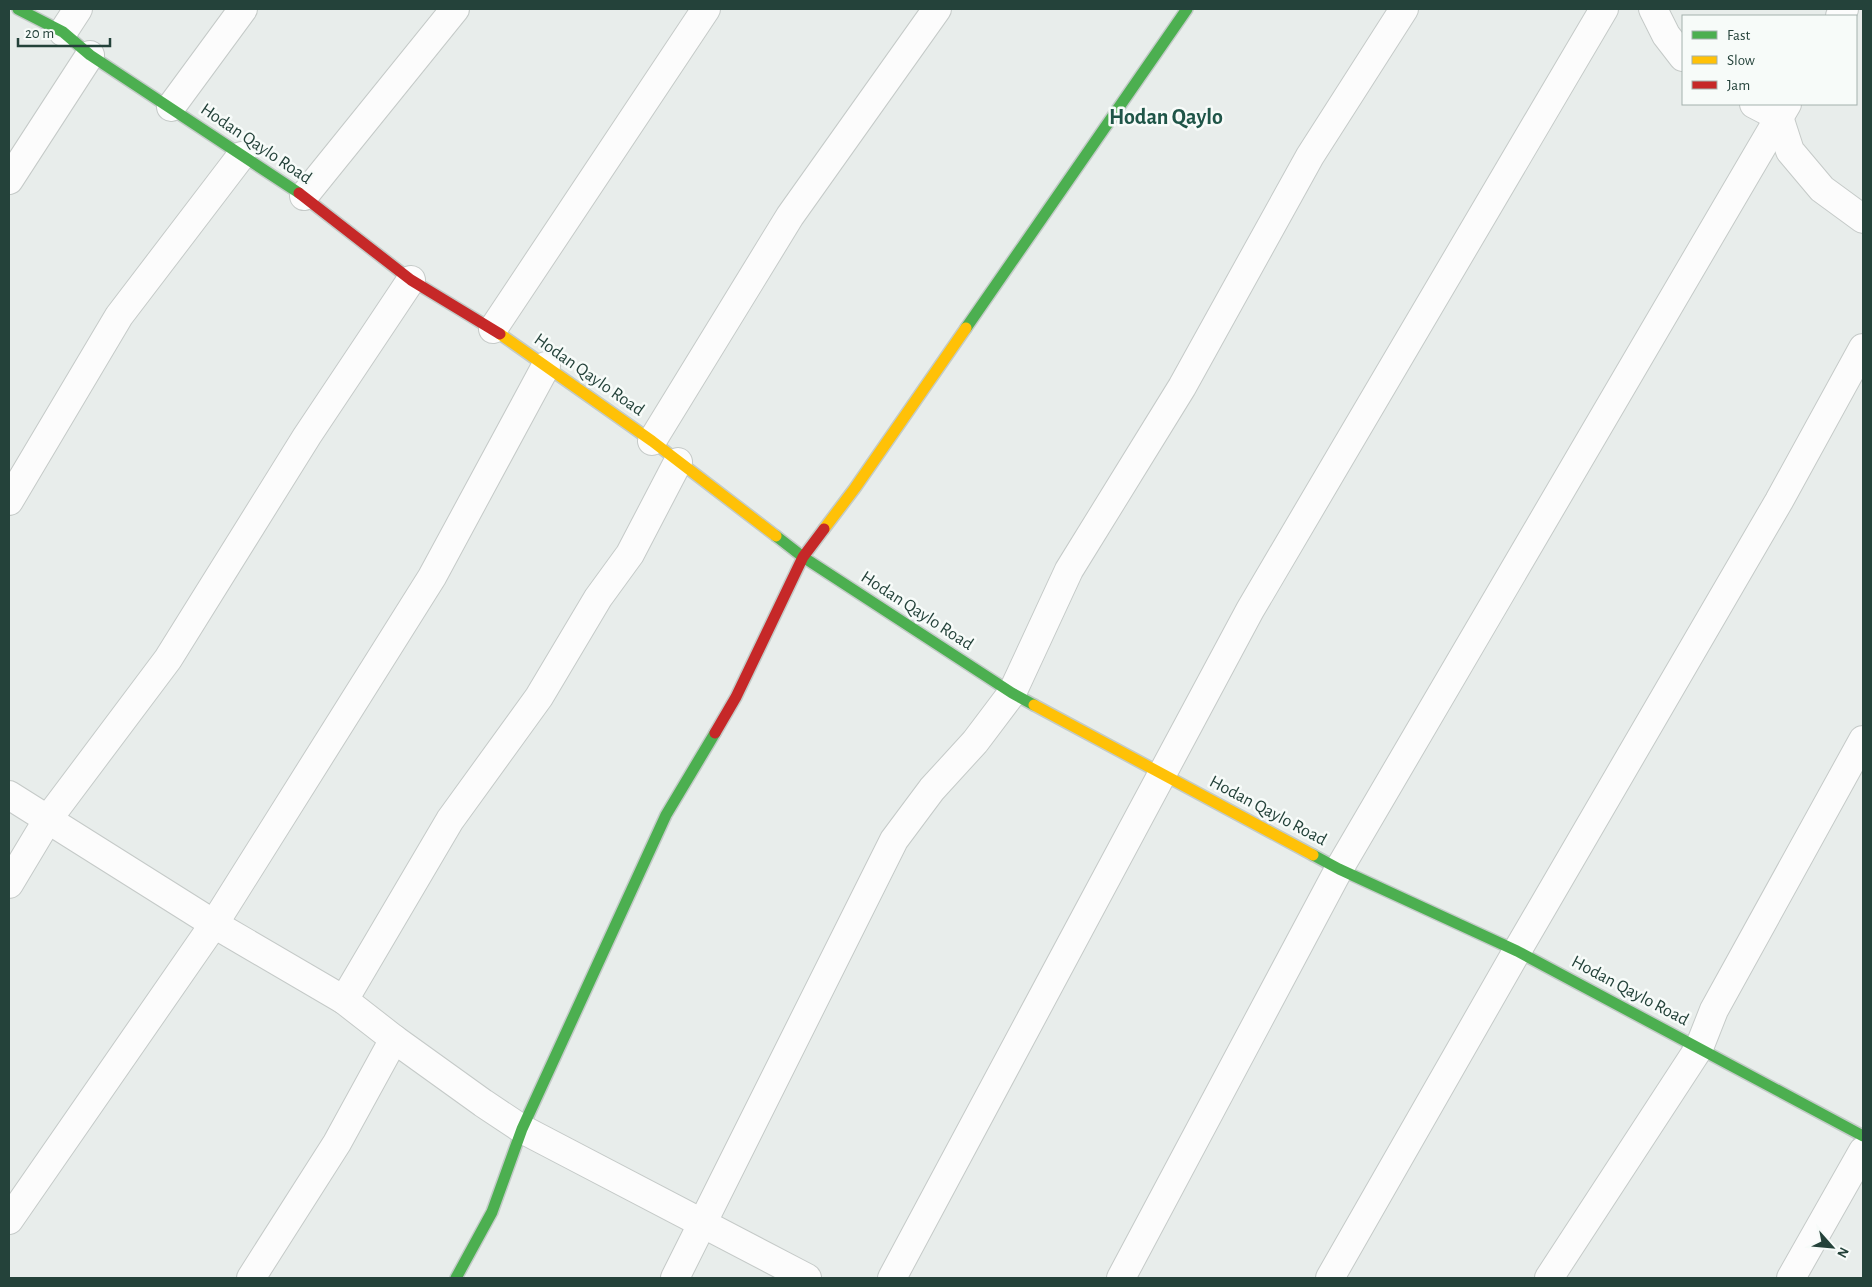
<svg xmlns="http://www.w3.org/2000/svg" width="1872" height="1287" font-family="'Alegreya Sans',sans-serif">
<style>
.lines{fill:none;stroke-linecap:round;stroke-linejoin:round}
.street-casing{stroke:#c5cac8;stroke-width:30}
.fast-casing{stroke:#c3cbc8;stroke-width:14}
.slow-casing{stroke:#c3cbc8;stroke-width:14}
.jam-casing{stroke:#c3cbc8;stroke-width:14}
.street{stroke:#fcfcfc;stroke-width:28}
.fast{stroke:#4caf50;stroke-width:11}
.slow{stroke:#ffc107;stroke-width:11}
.jam{stroke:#c62828;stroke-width:11}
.labels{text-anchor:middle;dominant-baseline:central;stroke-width:5;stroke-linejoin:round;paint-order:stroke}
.street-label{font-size:18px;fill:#24423a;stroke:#f7fbf9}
.district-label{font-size:22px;font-weight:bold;fill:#1f5548;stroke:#f7fbf9}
</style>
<rect width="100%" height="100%" fill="#e8edeb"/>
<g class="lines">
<g class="street-casing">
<g id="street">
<polyline points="1653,9 1666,35 1683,57"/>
<polyline points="1840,16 1844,9"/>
<polyline points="63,32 78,9"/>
<polyline points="1754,104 1779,117 1790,151 1822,189 1863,219"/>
<polyline points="171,107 243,9"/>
<polyline points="9,180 90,55"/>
<polyline points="304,196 455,9"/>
<polyline points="493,329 706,9"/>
<polyline points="652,441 790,216 937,9"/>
<polyline points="9,501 119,316 241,156"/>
<polyline points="9,795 214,924 344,1000 394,1039 483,1103 522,1129 807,1278"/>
<polyline points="9,884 48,819 168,659 307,436 411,280"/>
<polyline points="344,1000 450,820 539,697 598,598 630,554 678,462"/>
<polyline points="9,1220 214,924 432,577 546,366"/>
<polyline points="251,1278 337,1143 394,1039"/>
<polyline points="675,1278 894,840 932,789 975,742 1012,693 1069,570 1182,387 1310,156 1404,9"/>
<polyline points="892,1278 1250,610 1604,9"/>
<polyline points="1121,1278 1339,869 1787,104"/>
<polyline points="1330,1278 1517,951 1779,501 1863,348"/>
<polyline points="1549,1278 1699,1048 1714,1010 1863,740"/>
<polyline points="1791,1278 1863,1151"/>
</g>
</g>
<g class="fast-casing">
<g id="fast">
<polyline points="18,9 63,32 90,55 299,193"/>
<polyline points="966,328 1187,9"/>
<polyline points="776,536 803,557 1012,693 1034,705"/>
<polyline points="1313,855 1339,869 1517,951 1863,1136"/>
<polyline points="456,1278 492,1212 522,1129 666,815 715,733"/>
</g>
</g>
<g class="slow-casing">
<g id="slow">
<polyline points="500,334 652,441 776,536"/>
<polyline points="824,529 855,488 966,328"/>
<polyline points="1034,705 1313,855"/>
</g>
</g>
<g class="jam-casing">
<g id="jam">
<polyline points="299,193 411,280 500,334"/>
<polyline points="715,733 736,697 803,557 824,529"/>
</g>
</g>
<use href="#street" class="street"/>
<use href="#fast" class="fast"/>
<use href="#slow" class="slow"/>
<use href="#jam" class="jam"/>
</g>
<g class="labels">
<g class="street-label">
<text transform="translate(256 144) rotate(34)">Hodan Qaylo Road</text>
<text transform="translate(589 375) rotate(35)">Hodan Qaylo Road</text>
<text transform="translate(917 611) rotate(33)">Hodan Qaylo Road</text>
<text transform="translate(1268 811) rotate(28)">Hodan Qaylo Road</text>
<text transform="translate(1630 991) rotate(28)">Hodan Qaylo Road</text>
</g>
<g class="district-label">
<text x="1166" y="117">Hodan Qaylo</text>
</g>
</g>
<rect width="1872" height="1287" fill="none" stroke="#24423a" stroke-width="20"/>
<rect x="1682" y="15" width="175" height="90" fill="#f7fbf9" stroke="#a3b1ad"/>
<rect x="1692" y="31" width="25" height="8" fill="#4caf50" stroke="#a3b1ad"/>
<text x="1727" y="40" font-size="15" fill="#24423a">Fast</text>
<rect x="1692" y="56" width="25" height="8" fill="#ffc107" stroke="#a3b1ad"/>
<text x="1727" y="65" font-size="15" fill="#24423a">Slow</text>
<rect x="1692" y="81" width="25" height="8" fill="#c62828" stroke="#a3b1ad"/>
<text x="1727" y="90" font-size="15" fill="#24423a">Jam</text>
<g transform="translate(1832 1247) rotate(117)" stroke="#f7fbf9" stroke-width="4" paint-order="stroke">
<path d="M0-4L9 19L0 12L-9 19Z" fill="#24423a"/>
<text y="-8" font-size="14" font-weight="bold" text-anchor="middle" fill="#24423a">N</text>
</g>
<path d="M18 38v8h92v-8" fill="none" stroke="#24423a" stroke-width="2.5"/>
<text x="25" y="38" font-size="15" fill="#24423a" stroke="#f7fbf9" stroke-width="4" paint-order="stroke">20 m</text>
</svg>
